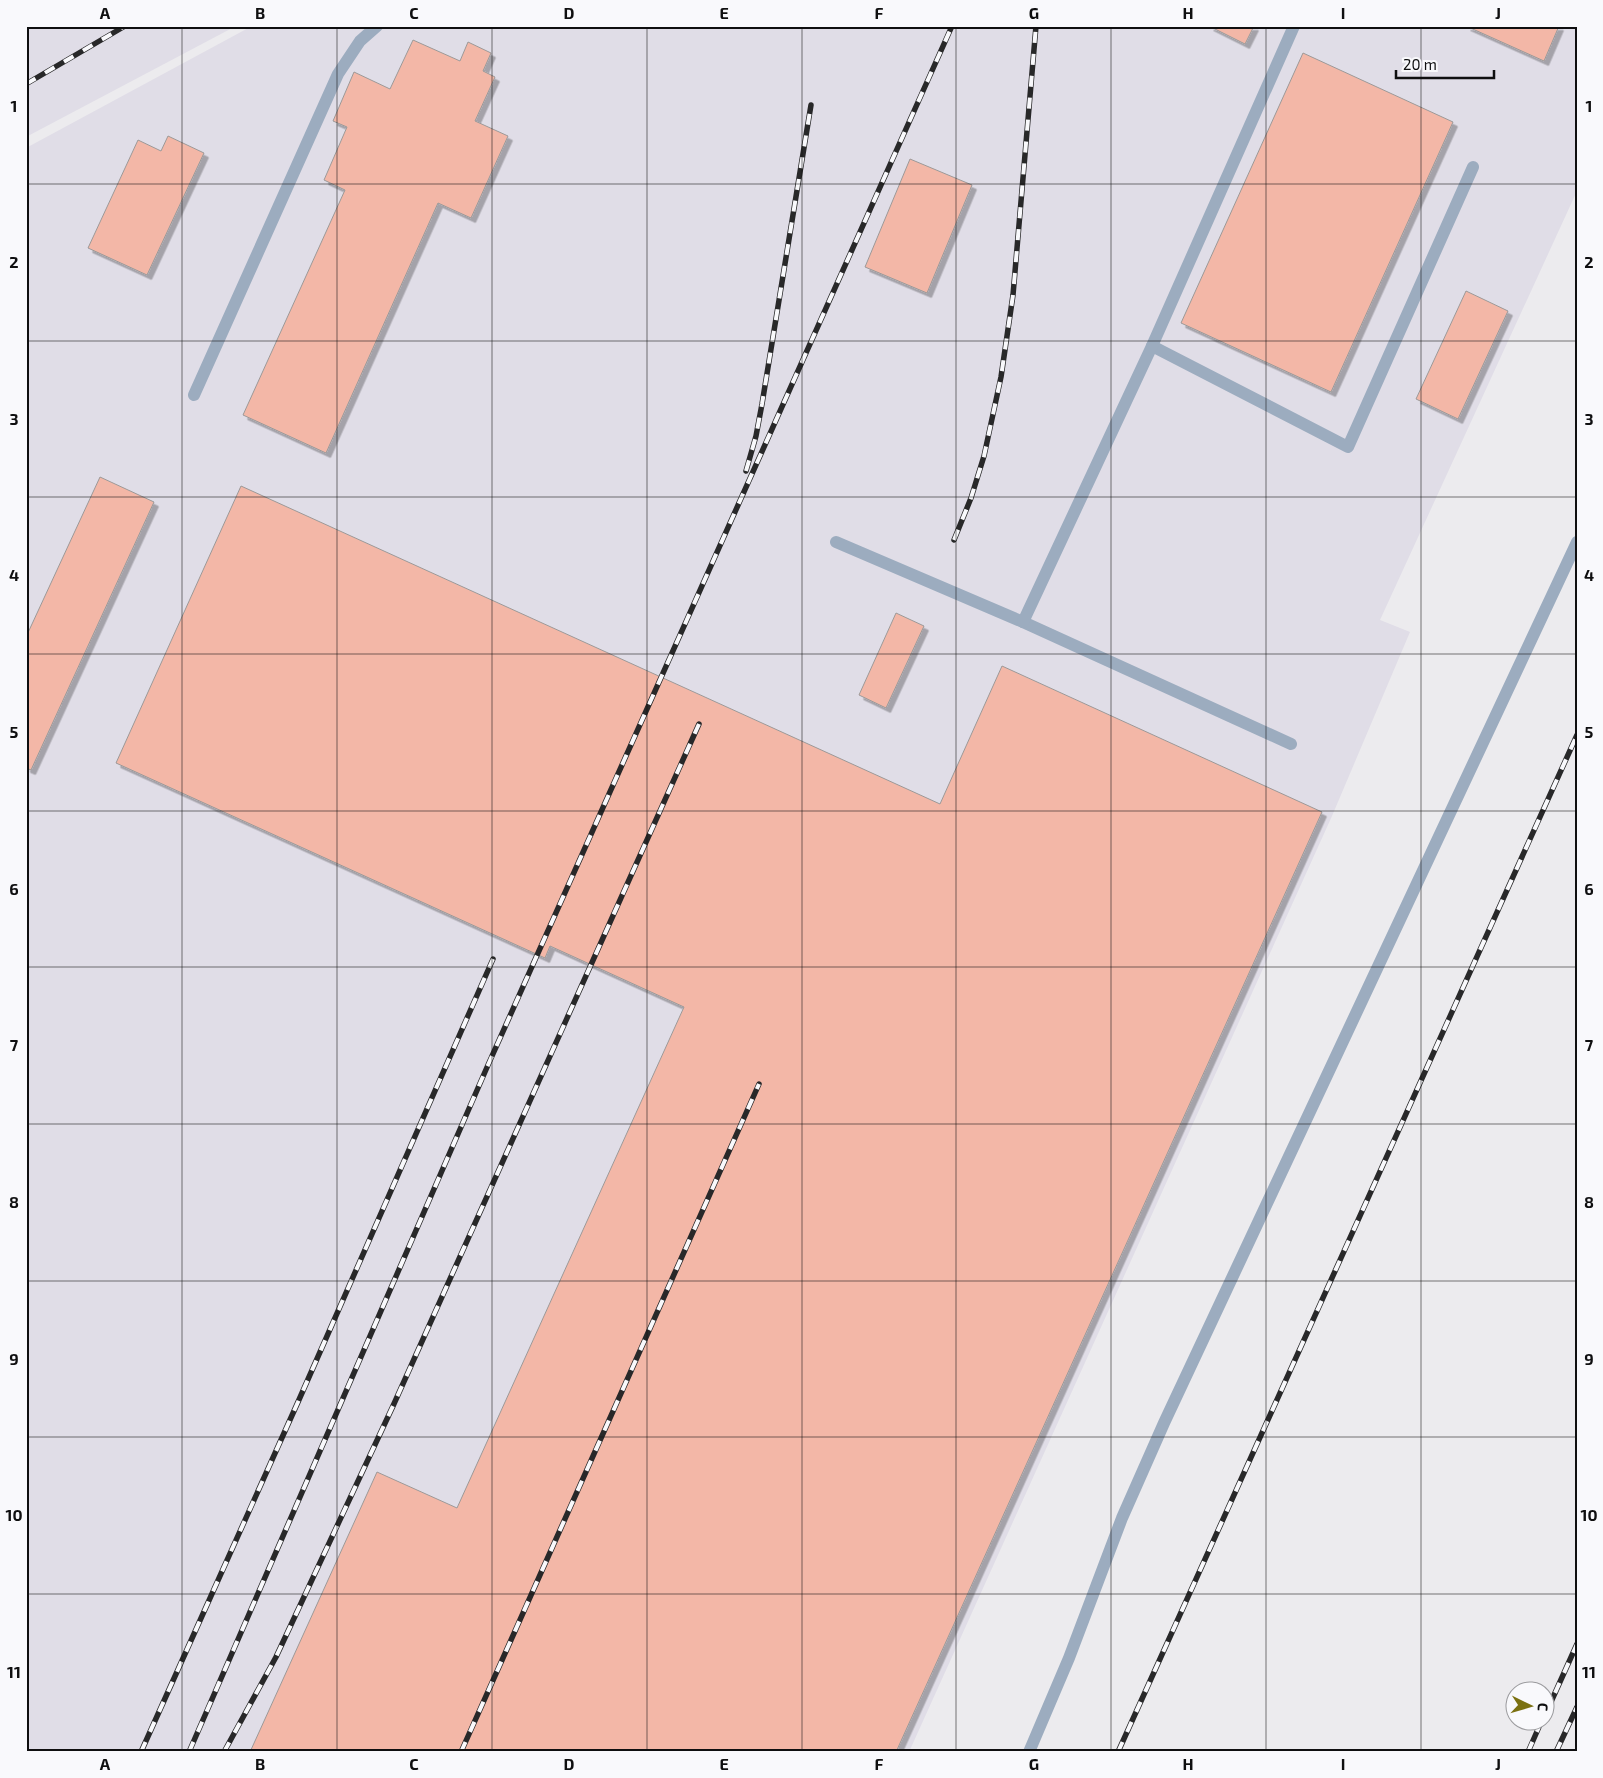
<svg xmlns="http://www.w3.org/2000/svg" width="1603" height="1778" font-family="'Exo 2',sans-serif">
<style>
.built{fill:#e0dde7}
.building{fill:#f3b7a7;stroke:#9c9998;filter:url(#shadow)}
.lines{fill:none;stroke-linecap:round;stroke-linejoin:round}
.service{stroke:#9cacbf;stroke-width:12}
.rail-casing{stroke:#282829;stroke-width:5.5}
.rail{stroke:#f9f9fc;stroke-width:4;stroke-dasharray:11;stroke-linecap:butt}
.grid{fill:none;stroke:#0f0f10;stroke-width:1;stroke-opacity:0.55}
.neatline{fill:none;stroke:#0f0f10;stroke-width:2}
.grid-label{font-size:16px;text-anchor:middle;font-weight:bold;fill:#0f0f10}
</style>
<defs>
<filter id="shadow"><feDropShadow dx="4.5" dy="4.5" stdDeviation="0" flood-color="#0004"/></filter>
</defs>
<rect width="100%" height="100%" fill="#ecebee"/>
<g class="built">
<polygon points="26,26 236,26 26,137"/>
<polygon points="252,26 1577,26 1577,191 1380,620 1410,632 1332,816 909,1752 26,1752 26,148"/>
</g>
<g class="building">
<polygon points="1209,26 1254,26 1245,44"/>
<polygon points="1466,26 1559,26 1544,61"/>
<polygon points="413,40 460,61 468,42 491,53 483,71 495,77 475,121 508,136 471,218 438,203 326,453 243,415 345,190 324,180 347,127 333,121 354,72 390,89"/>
<polygon points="1303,53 1453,122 1331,392 1181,323"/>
<polygon points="168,136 204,153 147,275 88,248 138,140 161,151"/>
<polygon points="910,159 972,185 927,293 865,267"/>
<polygon points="1466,291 1508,311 1458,419 1416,399"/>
<polygon points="100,477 154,502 31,770 26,768 26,637"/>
<polygon points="241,486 940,804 1002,666 1322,812 896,1752 250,1752 377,1472 457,1508 684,1007 550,946 545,958 116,763"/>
<polygon points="896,613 924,626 886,708 859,695"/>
</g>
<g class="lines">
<g class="service">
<polyline points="1152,346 1348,447 1473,167"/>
<polyline points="194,395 338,74 360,41 377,26"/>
<polyline points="836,542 1023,622 1291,744"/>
<polyline points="1023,622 1152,346 1294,26"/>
<polyline points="1029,1752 1069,1658 1122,1518 1164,1423 1577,542"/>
</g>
<g class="rail-casing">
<g id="rail">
<polyline points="26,84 125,26"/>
<polyline points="746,471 756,436 762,404 811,105"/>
<polyline points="954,540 971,498 984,456 1001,377 1013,295 1036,26"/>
<polyline points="1546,1713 1577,1644"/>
<polyline points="141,1752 298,1402 493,959"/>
<polyline points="189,1752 488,1065 952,26"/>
<polyline points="224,1752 276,1657 393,1406 699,724"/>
<polyline points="461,1752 759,1084"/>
<polyline points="1118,1752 1577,735"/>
<polyline points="1528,1752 1542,1720"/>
<polyline points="1556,1752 1577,1707"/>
</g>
</g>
<use href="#rail" class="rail"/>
</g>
<path class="grid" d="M182,26v1726M337,26v1726M492,26v1726M647,26v1726M802,26v1726M956,26v1726M1111,26v1726M1266,26v1726M1421,26v1726M26,184h1551M26,341h1551M26,497h1551M26,654h1551M26,811h1551M26,967h1551M26,1124h1551M26,1281h1551M26,1437h1551M26,1594h1551"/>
<rect width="1603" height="1778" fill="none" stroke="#f9f9fc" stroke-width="55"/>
<g transform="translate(1530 1706) rotate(95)"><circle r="24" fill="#f9f9fc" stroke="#9b9b9e"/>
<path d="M0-4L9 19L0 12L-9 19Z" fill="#7b7112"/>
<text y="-8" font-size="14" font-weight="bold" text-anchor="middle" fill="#0f0f10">С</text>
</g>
<path d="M1396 70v8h98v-8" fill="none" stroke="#0f0f10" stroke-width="2.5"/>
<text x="1403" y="70" font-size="15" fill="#0f0f10" stroke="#f9f9fc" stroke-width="4" paint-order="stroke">20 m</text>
<rect x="28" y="28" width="1548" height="1722" class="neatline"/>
<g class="grid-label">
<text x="105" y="19">A</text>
<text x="260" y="19">B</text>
<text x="414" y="19">C</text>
<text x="569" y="19">D</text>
<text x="724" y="19">E</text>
<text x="879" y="19">F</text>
<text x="1034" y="19">G</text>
<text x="1188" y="19">H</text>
<text x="1343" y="19">I</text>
<text x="1498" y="19">J</text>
<text x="14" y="112">1</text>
<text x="1589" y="112">1</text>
<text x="14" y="268">2</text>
<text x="1589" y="268">2</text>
<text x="14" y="425">3</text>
<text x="1589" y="425">3</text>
<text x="14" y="581">4</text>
<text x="1589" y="581">4</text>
<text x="14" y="738">5</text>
<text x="1589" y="738">5</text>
<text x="14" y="895">6</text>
<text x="1589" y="895">6</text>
<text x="14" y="1051">7</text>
<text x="1589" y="1051">7</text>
<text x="14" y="1208">8</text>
<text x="1589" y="1208">8</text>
<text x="14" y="1365">9</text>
<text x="1589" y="1365">9</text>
<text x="14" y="1521">10</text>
<text x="1589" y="1521">10</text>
<text x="14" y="1678">11</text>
<text x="1589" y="1678">11</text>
<text x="105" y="1770">A</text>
<text x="260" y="1770">B</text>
<text x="414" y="1770">C</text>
<text x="569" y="1770">D</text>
<text x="724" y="1770">E</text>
<text x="879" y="1770">F</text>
<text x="1034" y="1770">G</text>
<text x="1188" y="1770">H</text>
<text x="1343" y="1770">I</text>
<text x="1498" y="1770">J</text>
</g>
</svg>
